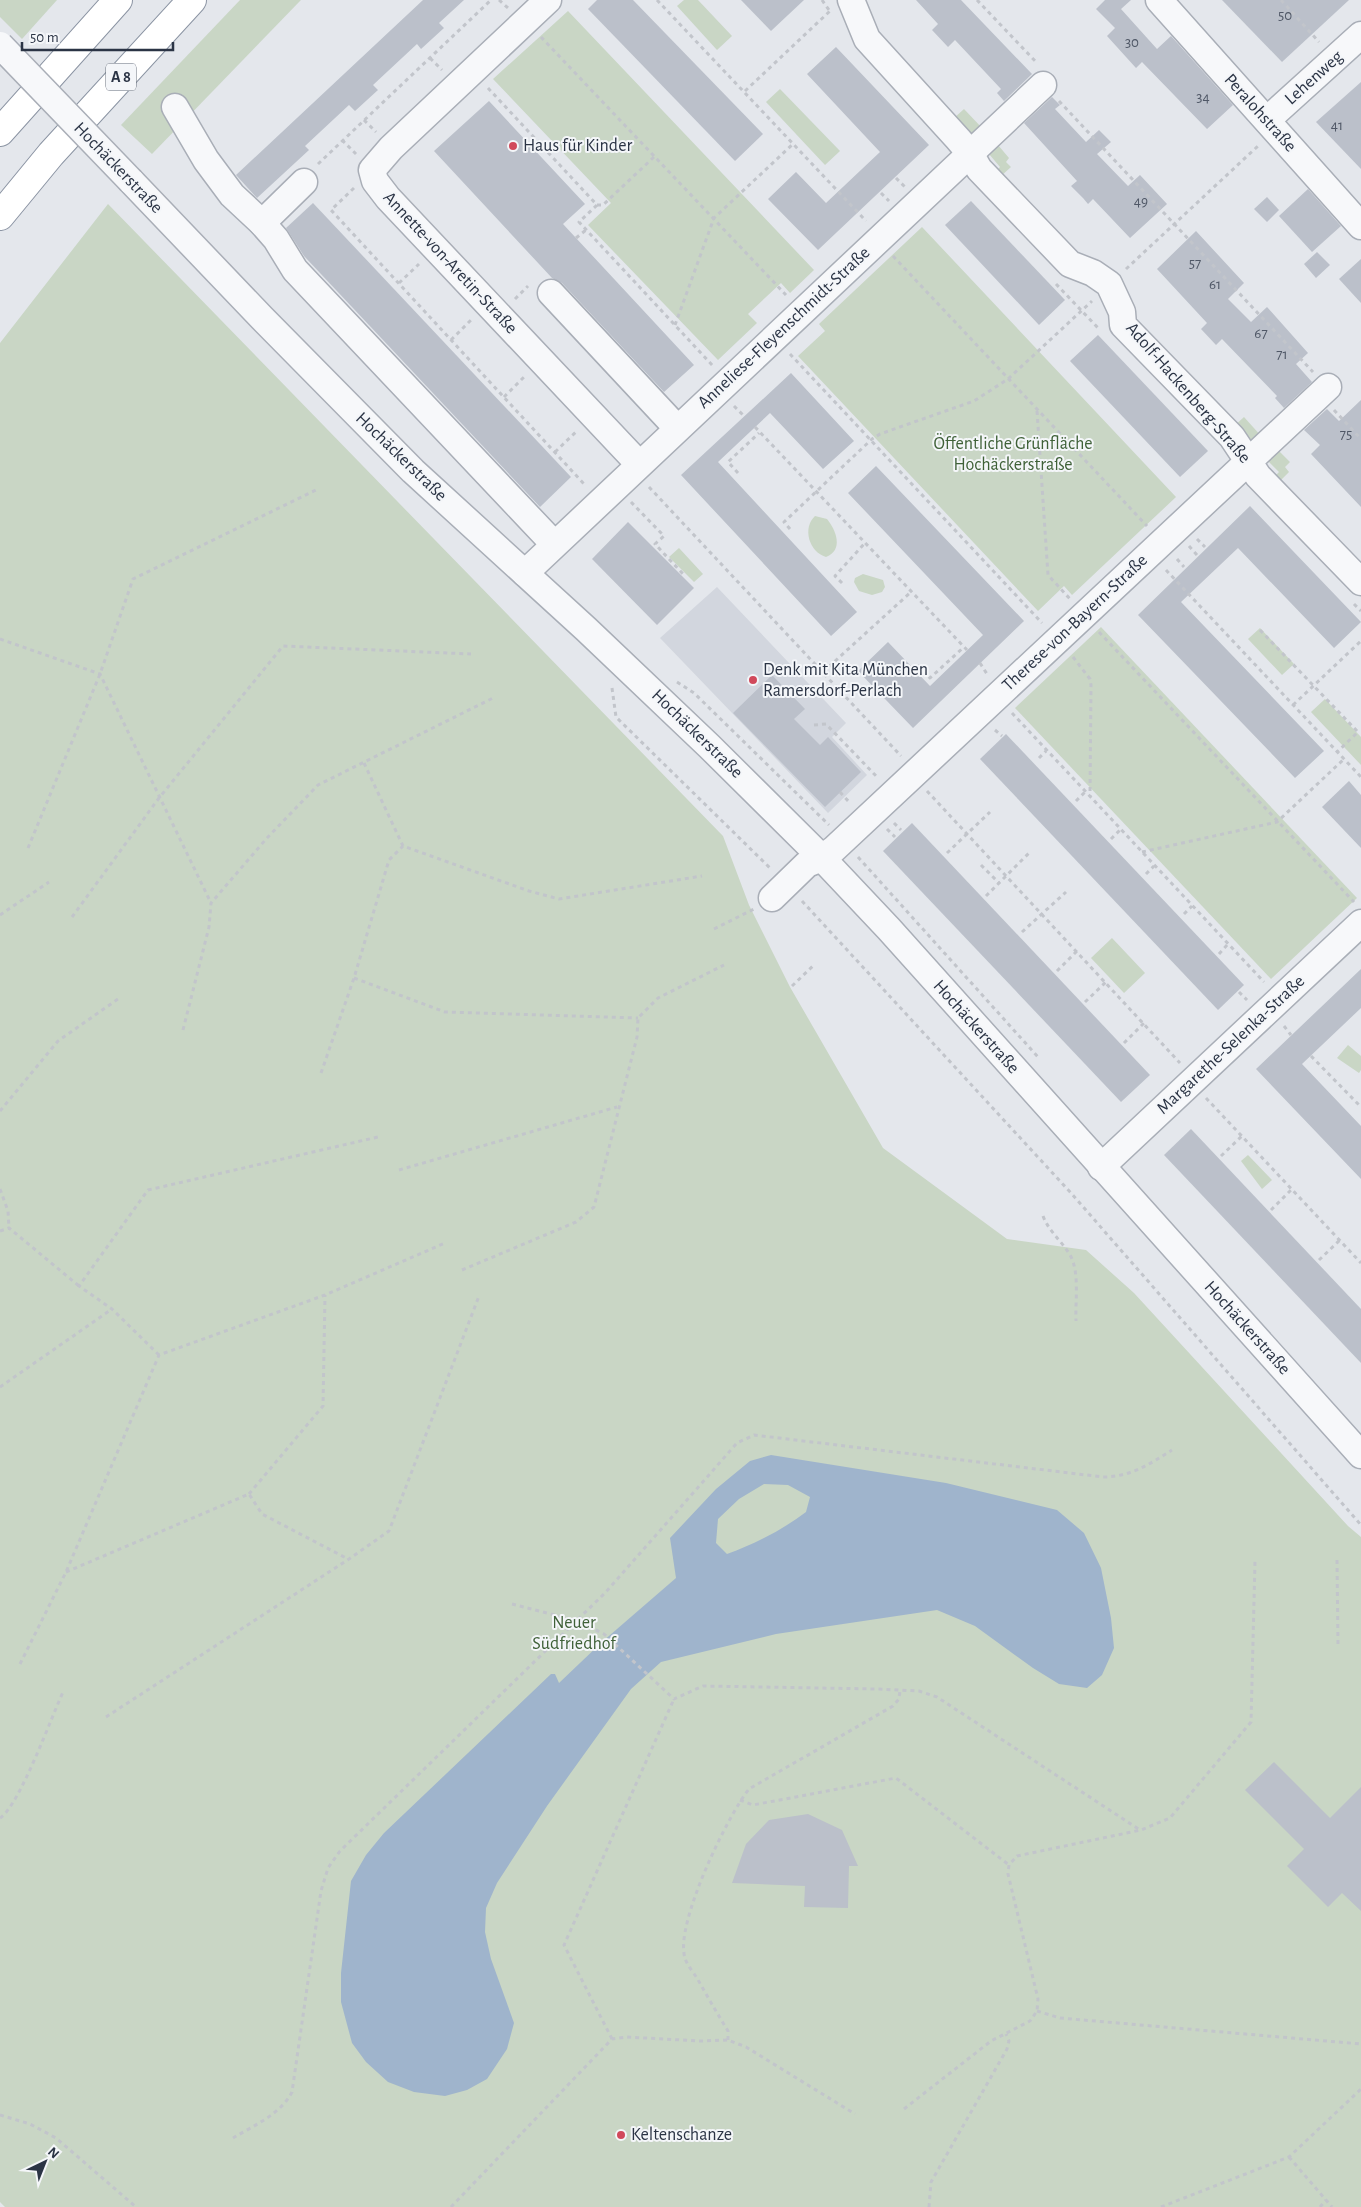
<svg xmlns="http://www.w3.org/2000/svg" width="1361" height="2207" font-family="'Alegreya Sans',sans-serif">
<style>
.built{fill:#d2d6de}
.green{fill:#c9d6c5}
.water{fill:#9fb4cc;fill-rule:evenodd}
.building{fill:#bbc0ca}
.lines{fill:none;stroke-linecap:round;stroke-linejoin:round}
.minor-casing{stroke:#a9aeb7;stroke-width:29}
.highway-casing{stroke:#8b94a3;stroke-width:30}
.path{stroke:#c2c5cb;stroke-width:3;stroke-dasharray:4 4;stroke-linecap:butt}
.minor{stroke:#f7f8fa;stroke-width:26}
.highway{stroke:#fff;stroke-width:28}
.minor-bridge-casing{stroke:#a9aeb7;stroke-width:29;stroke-linecap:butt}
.minor-bridge{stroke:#f7f8fa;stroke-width:26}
.poi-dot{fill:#d1495b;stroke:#f4f6f9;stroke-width:2}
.labels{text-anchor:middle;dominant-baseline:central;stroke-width:4;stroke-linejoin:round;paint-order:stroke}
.number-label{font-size:15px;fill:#4f5766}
.shield{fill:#f4f6f9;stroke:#676e7b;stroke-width:1}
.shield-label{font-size:16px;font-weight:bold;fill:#2b3445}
.street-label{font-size:18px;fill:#2b3445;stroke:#f4f6f9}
.poi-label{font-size:18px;fill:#2b3445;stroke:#f4f6f9;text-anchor:start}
.park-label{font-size:18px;fill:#3f6138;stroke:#f4f6f9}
</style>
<rect width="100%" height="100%" fill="#e4e7ec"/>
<polygon class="built" points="717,587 846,723 832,737 867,775 828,813 660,638"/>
<g class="green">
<polygon points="0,0 57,0 22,39 0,17"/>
<polygon points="240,0 301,0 152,154 121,125"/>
<polygon points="684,0 698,0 732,36 717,50 677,6"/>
<polygon points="568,11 814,270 790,293 781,283 748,314 757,323 718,360 588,225 611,203 493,79"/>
<polygon points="780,89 840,151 825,165 766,102"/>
<polygon points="964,109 983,129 972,139 953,119"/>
<polygon points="998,145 1009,158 1006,162 1011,167 1000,177 996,171 1000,167 989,154"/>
<polygon points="108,204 723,836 749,905 790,987 883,1148 1007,1239 1086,1250 1134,1293 1348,1526 1361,1537 1361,2207 5,2207 0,2202 0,343"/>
<polygon points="922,227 1176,497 1072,595 1064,586 1038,611 798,356 825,331 819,324"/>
<polygon points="1244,417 1262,437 1251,448 1232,428"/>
<polygon points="1276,448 1290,462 1285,467 1289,472 1278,483 1273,478 1279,472 1265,458"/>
<path d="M815,516l12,3c9,11 17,31 -1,38 -17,-5 -24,-29 -11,-41z"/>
<polygon points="679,548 703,574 694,582 669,557"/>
<polygon points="863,574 883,580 885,587 882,592 872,595 859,591 854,582 855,578"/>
<polygon points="1101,627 1357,898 1271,979 1015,708"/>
<polygon points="1260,628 1294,664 1282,675 1248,639"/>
<polygon points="1325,699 1361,737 1361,765 1311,712"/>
<polygon points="1112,938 1145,973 1124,993 1091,958"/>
<polygon points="1348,1045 1361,1056 1361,1070 1359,1073 1337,1058"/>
<polygon points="1248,1155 1272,1180 1262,1189 1241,1161"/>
</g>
<path class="water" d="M771,1455l175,28 111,27 27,23 17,35 10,50 3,30 -12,27 -15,13 -28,-4 -26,-16 -58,-42 -38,-16 -161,24 -115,28 -30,27 -84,117 -50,77 -11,25 -1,24 6,27 23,64 -7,26 -20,30 -20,11 -22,6 -31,-4 -26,-10 -22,-20 -14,-19 -11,-41v-29l10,-92 15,-26 18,-22 167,-159h4l4,9 43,-41 74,-64 -6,-40 46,-49 34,-28zM764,1484l24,1 22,12 -4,15c-24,18 -51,32 -79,42l-11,-11 2,-24 21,-20z"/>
<g class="building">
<polygon points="423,0 464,0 439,23 444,28 421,49 417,44 373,85 378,90 355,111 349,105 305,146 309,150 257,198 236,175"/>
<polygon points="597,0 633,0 763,134 735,161 588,9"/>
<polygon points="741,0 804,0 771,31"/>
<polygon points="916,0 961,0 1032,74 1004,101 997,93 1001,89 955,40 948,47 932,30 938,24"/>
<polygon points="1105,0 1131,0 1121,9 1157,49 1171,36 1233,105 1207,129 1142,62 1136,68 1107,36 1115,28 1096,9"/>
<polygon points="1222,0 1349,0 1282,62"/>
<polygon points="836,47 929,145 818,250 768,199 796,172 826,203 880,152 807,74"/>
<polygon points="1361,82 1361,169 1316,122"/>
<polygon points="1052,97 1060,105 1055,109 1086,142 1099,130 1111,142 1097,154 1128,186 1140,175 1167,204 1130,238 1093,199 1088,204 1083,198 1071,186 1077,181 1024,123"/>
<polygon points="489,101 585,204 563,224 694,365 664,392 562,283 552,278 434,151"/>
<polygon points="1308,189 1341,226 1312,252 1279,216"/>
<polygon points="1267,197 1279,210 1267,222 1254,209"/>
<polygon points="971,201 1065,300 1039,325 945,225"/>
<polygon points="313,203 571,477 540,507 304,256 286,228"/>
<polygon points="1196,231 1244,283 1228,299 1251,322 1267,307 1308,353 1296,364 1312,382 1284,408 1275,398 1277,396 1222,339 1216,345 1201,329 1207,323 1157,269"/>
<polygon points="1317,252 1330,265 1316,278 1304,264"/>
<polygon points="1361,259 1361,303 1339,279"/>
<polygon points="1098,335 1208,451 1180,477 1070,361"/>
<polygon points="791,373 854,441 823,469 770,413 718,462 857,612 831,636 681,475"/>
<polygon points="1361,400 1361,507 1311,454 1320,445 1304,430 1327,409 1339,421"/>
<polygon points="876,466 1024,621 913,728 858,671 888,642 930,686 983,635 848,493"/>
<polygon points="1250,506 1361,622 1334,648 1238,548 1181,602 1324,751 1295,778 1138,615"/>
<polygon points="628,522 694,588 657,625 592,559"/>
<polygon points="772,675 805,709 794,719 820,745 828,737 861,772 825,807 733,713"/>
<polygon points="1006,734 1244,985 1218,1010 980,759"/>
<polygon points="1349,781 1361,795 1361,848 1322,807"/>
<polygon points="912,823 1150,1075 1121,1102 883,851"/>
<polygon points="1361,969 1361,1008 1302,1064 1361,1126 1361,1179 1256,1069"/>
<polygon points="1191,1129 1361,1309 1361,1363 1164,1155"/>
<polygon points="1274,1762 1330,1818 1361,1787 1361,1911 1342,1893 1328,1907 1287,1866 1304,1849 1245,1790"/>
<polygon points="808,1814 842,1830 858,1866 849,1866 848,1908 804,1907 805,1886 732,1883 746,1844 769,1820"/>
</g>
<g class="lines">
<g class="minor-casing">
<g id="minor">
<polyline points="548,0 391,148 372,170 375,181 388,198 639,464"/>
<polyline points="851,0 867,39 958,139 970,153 979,169 1070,264 1093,273 1109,284 1122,312 1123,325 1232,437 1258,476 1361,582"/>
<polyline points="1159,0 1361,226"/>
<polyline points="175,107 206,160 232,195 262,223"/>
<polyline points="1267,120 1361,35"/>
<polyline points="131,181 262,318 413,471 586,629 709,746 822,858 889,929 1361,1455"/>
<polyline points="304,182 262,223 276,239 295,270 554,544"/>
<polyline points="551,293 677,428"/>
<polyline points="525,573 1043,85"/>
<polyline points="772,898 807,864 822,858 834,849 1328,387"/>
<polyline points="1101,1167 1361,923"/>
</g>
</g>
<g class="highway-casing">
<g id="highway">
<polyline points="0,132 118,0"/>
<polyline points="0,216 51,154 192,0"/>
</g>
</g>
<g class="path">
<polyline points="499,0 508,8"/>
<polyline points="657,0 866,221"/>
<polyline points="822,0 829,10"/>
<polyline points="977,0 1037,63"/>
<polyline points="1281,0 1319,42"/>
<polyline points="541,37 786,295"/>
<polyline points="430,58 442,70"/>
<polyline points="488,88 597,205 579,222 713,366"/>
<polyline points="745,91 830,11"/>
<polyline points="1059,101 1313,372"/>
<polyline points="364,120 376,132"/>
<polyline points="342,140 356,154"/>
<polyline points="318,164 491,0"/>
<polyline points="896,178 905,187"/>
<polyline points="354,188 331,210 585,485"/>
<polyline points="881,193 889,201"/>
<polyline points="597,205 603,205 655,156"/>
<polyline points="576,238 586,230"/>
<polyline points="893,256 1147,526"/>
<polyline points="1126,269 1258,146"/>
<polyline points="399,283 419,264"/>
<polyline points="1056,284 1100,330"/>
<polyline points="515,299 528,286"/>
<polyline points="675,325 714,218 793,144"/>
<polyline points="451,340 471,320"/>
<polyline points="790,354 1042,623"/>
<polyline points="504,397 526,375"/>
<polyline points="734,406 744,416"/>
<polyline points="1334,410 1361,439"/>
<polyline points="1037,411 1048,575 1070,599"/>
<polyline points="755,427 967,650"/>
<polyline points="555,452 578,430"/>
<polyline points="738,473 728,462 759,433"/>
<polyline points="649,487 901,756"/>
<polyline points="631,502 664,536 655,544 684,575"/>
<polyline points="790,529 784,522 872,439 880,434 974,401 1008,379 1092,301"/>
<polyline points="1197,539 1205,547"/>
<polyline points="1189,546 1197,555"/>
<polyline points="1177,559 1184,567"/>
<polyline points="1166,570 1361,777"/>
<polyline points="842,583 835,576 865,543"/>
<polyline points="1354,604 1361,611"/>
<polyline points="1260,630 1358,732 1337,752"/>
<polyline points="1099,632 1354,902"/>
<polyline points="0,639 100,674 211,903"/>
<polyline points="1073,657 1090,679 1091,685 1090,796"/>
<polyline points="980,663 987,674"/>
<polyline points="918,665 930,678 964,647"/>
<polyline points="823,672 911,592"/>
<polyline points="677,682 694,693 829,825"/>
<polyline points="612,688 616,717 771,869"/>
<polyline points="1293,705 1361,641"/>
<polyline points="1012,713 1264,982"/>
<polyline points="814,725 826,724 878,778"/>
<polyline points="995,730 1002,736"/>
<polyline points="1039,758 1046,751"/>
<polyline points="364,763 403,846 529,891 559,899 702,876"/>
<polyline points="927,791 1180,1063"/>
<polyline points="840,792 850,803"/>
<polyline points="1076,801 1085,792"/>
<polyline points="894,823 901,830"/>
<polyline points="887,829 895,837"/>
<polyline points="1111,839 1120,830"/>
<polyline points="28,848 100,674 133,579 316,490"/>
<polyline points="1142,852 1277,822 1344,759"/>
<polyline points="947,853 990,812"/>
<polyline points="858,857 1038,1057"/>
<polyline points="981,865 999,883"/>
<polyline points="1146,874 1154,866"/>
<polyline points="986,896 1030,852"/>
<polyline points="802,901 1071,1193 1361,1525"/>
<polyline points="1184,914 1192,906"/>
<polyline points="0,915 49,882"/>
<polyline points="72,917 159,798 283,646 471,654"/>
<polyline points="714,929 754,909"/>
<polyline points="1022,932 1066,892"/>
<polyline points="1219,954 1228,944"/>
<polyline points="1057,971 1077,951"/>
<polyline points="354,978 445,1012 638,1018"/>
<polyline points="792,986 814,965"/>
<polyline points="1239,992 1247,1000"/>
<polyline points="1085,1002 1106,982"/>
<polyline points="1284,1026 1291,1035"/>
<polyline points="183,1030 209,927 211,903 267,838 318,785 495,697"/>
<polyline points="1124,1043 1144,1023"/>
<polyline points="1311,1056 1361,1107"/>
<polyline points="321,1073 354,978 389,860 403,846"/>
<polyline points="1206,1098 1361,1263"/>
<polyline points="0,1111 58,1041 118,999"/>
<polyline points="1221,1156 1242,1136"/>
<polyline points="399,1170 617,1107"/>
<polyline points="0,1189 8,1211 9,1228"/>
<polyline points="1271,1210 1292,1189"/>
<path d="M1043,1216c6,16 19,25 27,39 10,17 5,47 6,66"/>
<polyline points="0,1231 9,1228 79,1286"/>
<polyline points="1319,1260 1340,1240"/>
<polyline points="462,1270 576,1222 594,1207 637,1037 638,1018 658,998 724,965"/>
<polyline points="159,1355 112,1309 79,1286 148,1190 378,1137"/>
<polyline points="0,1387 112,1309"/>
<polyline points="249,1494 323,1406 325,1295"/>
<polyline points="1337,1560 1338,1645"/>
<polyline points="66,1572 249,1494 262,1514 348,1559"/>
<polyline points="512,1604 578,1621 604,1634 674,1699 703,1686 877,1689 919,1691 937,1697 1140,1830"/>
<polyline points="20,1664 66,1572 159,1355 325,1295 445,1243"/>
<polyline points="106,1717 349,1559 389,1531 479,1296"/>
<polyline points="740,1800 753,1805 896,1778 1009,1865"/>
<path d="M0,1818c20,-13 52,-103 64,-128"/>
<polyline points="1037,2011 1060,2018 1361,2044"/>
<polyline points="612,2039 564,1945 674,1699"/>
<path d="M728,2040v-9c-11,-18 -21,-35 -31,-53 -4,-6 -10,-13 -12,-20 -11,-33 43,-143 64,-169l144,-83 6,-7 1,-9"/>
<polyline points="904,2109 991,2041 1030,2021 1037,2011 1038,1999 1008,1874 1009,1865 1017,1856 1141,1830 1170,1818 1251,1722 1255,1561"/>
<polyline points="0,2115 30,2124 56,2138 136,2207"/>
<path d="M233,2138c20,-12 48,-24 59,-46l29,-201 7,-23 12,-17 265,-258 132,-150 17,-8 349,42c27,0 47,-13 69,-27"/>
<polyline points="1289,2157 1332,2207"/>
<polyline points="451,2207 612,2039 627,2037 700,2041 728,2040 746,2047 855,2114"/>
<polyline points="929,2207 931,2182 1007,2049 1009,2041 1006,2034"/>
<polyline points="1161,2207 1289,2157 1361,2089"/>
<polyline points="1320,2207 1326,2200"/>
</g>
<use href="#minor" class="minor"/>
<use href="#highway" class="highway"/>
<g class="minor-bridge-casing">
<polyline id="minor-bridge" points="0,45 131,181"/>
</g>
<use href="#minor-bridge" class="minor-bridge"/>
</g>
<g class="poi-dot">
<circle cx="513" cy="146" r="5"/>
<circle cx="753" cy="680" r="5"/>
<circle cx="621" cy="2135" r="5"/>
</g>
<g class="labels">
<g class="number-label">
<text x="1285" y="15">50</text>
<text x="1132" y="42">30</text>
<text x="1203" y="97">34</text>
<text x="1337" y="125">41</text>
<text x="1141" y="201">49</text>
<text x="1195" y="263">57</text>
<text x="1215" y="284">61</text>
<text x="1261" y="333">67</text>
<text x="1282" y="354">71</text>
<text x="1346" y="434">75</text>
</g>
<rect class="shield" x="106" y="63.5" width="30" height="27" rx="4"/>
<g class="shield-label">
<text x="121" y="77">A 8</text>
</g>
<g class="street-label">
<text transform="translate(1314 78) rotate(-42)">Lehenweg</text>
<text transform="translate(1260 113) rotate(48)">Peralohstraße</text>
<text transform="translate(118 168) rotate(46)">Hochäckerstraße</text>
<text transform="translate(450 263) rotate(47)">Annette-von-Aretin-Straße</text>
<text transform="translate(784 328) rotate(-43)">Anneliese-Fleyenschmidt-Straße</text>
<text transform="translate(1188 393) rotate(49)">Adolf-Hackenberg-Straße</text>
<text transform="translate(401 457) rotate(44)">Hochäckerstraße</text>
<text transform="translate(1075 623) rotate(-43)">Therese-von-Bayern-Straße</text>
<text transform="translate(697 734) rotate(44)">Hochäckerstraße</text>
<text transform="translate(976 1027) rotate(48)">Hochäckerstraße</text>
<text transform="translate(1231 1045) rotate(-43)">Margarethe-Selenka-Straße</text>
<text transform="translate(1247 1328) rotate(48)">Hochäckerstraße</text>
</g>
<g class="poi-label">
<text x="523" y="146">Haus für Kinder</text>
<text x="763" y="670">Denk mit Kita München<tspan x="763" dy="21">Ramersdorf-Perlach</tspan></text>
<text x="631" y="2135">Keltenschanze</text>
</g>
<g class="park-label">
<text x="1013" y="444">Öffentliche Grünfläche<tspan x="1013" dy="21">Hochäckerstraße</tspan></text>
<text x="574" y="1623">Neuer<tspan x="574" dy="21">Südfriedhof</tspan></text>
</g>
</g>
<g transform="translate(45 2162) rotate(43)" stroke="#f4f6f9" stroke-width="4" paint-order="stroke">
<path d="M0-4L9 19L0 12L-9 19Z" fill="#2b3445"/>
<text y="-8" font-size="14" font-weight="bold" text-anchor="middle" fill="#2b3445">N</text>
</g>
<path d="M22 42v8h151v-8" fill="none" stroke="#2b3445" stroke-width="2.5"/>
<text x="30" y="42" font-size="15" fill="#2b3445" stroke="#f4f6f9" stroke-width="4" paint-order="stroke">50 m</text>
</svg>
